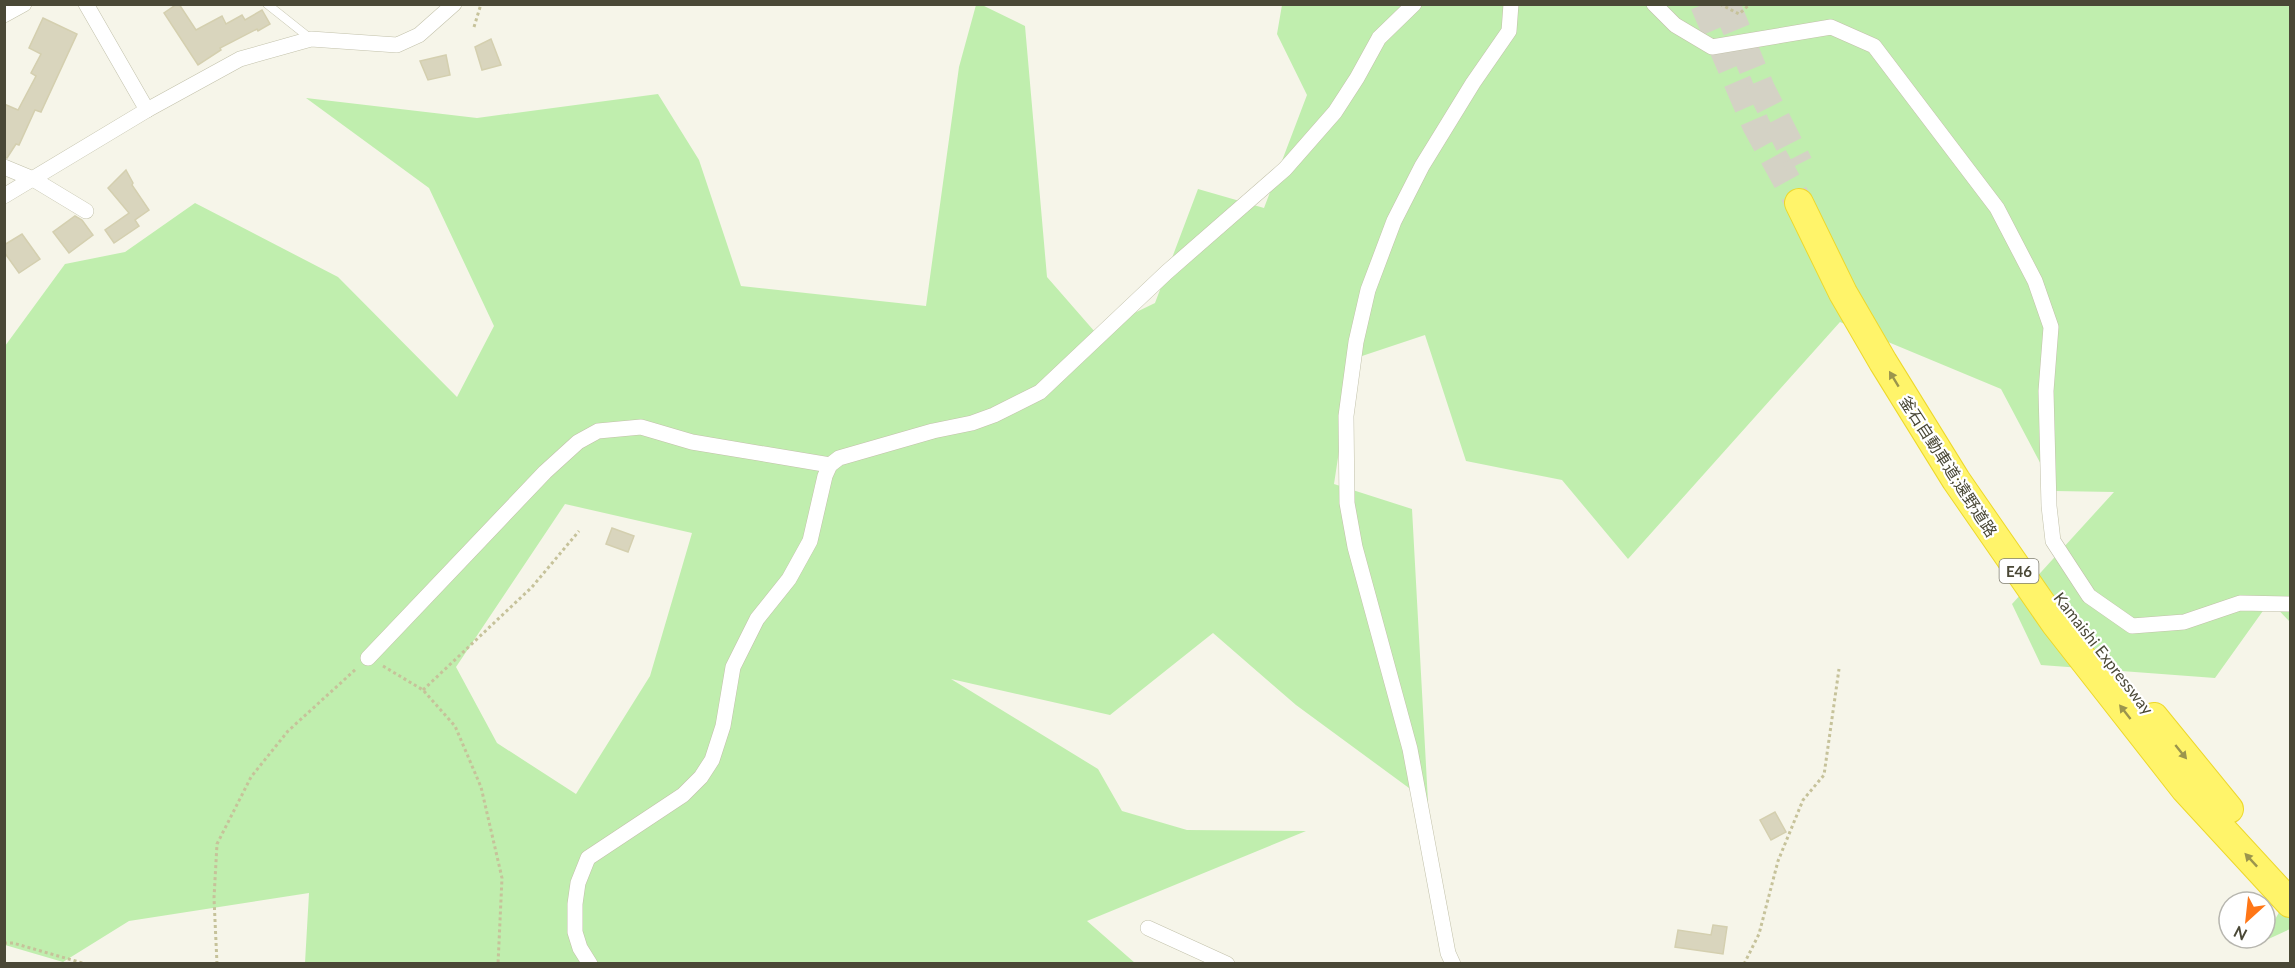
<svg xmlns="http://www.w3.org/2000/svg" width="2295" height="968" font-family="Lato,'Noto Sans JP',sans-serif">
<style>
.green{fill:#c0eeae;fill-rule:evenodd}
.building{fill:#d9d5bd;stroke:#d4cfaf;stroke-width:1.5}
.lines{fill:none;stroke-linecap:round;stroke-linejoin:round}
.motorway-tunnel{stroke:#d4d2c5;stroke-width:28;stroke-dasharray:28 14;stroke-linecap:butt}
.service-casing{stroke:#c2c1aa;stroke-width:9}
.minor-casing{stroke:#c2c1aa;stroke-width:16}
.motorway-casing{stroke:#edd82b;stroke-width:30}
.path{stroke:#c6c29a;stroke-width:3;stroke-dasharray:3 3;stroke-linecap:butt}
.service{stroke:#fff;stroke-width:8}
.minor{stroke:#fff;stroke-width:15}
.motorway{stroke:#fff46a;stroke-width:28}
.oneway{fill:#9b954d}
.labels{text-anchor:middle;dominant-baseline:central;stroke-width:4.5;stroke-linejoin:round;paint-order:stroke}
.shield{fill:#fff;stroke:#807f72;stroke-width:1.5}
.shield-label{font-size:15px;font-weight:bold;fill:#4a4836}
.street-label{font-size:16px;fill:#4a4836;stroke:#fff}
</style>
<rect width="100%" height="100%" fill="#f6f5e9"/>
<g class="green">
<path d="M976,5h6l43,21 22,251 48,55 60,-29 43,-114 66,19 43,-113 -30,-61 5,-29h1008v617l-20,-21 -55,77 -174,-13 -29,-61 102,-112 -59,-1 -54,-102 -161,-67 -212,237 -66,-79 -96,-19 -41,-126 -72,24 -19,125 78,25 16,293 -132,-97 -83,-72 -103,82 -159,-36 147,90 24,42 65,19 119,1 -219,90 48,42h-830l4,-70 -180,28 -66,41 -58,-17v-599l60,-82 60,-12 70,-49 143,74 119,120 37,-71 -65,-138 -123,-90 171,20 181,-24 41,66 42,126 185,20 33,-239zM565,504l127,29 -42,143 -74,118 -79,-51 -41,-76z"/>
<polygon points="2290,892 2290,929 2262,942 2265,938"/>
</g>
<g class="building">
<polygon points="177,4 179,4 196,30 222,16 226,24 242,15 245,20 262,10 270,24 258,31 257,29 220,48 221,50 198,65 164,13"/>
<polygon points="43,18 77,34 41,112 35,110 19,145 16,144 7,158 4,157 4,104 18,110 36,76 31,73 41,54 29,48"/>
<polygon points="491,39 501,65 482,70 475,47"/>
<polygon points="446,55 450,75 428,80 420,61"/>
<polygon points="126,170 133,183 132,185 149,210 135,220 139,226 114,243 105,230 129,213 108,188"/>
<polygon points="75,216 82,220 93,235 69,253 53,232"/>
<polygon points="22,234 40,259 19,273 4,252 4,245"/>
<polygon points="612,528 634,536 628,552 606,544"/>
<polygon points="1775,812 1786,832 1771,840 1760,820"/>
<polygon points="1713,925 1727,927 1723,954 1675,947 1678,930 1711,935"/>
</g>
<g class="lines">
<g class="motorway-tunnel">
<polyline points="1704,4 1756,125 1799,203"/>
<polyline points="1726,4 1761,89 1799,164"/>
</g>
<g class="service-casing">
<polyline id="service" points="267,4 311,39"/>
</g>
<g class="minor-casing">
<g id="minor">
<polyline points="86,4 147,110"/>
<polyline points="1654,4 1675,25 1712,47 1831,27 1874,46 1997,208 2035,281 2051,327 2046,391 2049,506 2053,541 2089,596 2132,626 2184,622 2240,603 2290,604"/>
<polyline points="4,15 24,4"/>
<polyline points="4,167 33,179 86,211"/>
<polyline points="4,196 147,110 240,59 311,39 397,45 419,35 454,4"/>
<polyline points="368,658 545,472 578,442 598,431 641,427 692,442 830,465"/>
<polyline points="1148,928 1227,964"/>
<polyline points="590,964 580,948 575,932 575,904 578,883 588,858 683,795 701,777 712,760 723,726 733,667 757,619 789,579 810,541 825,476 830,465 839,458 933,431 972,423 994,415 1040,392 1167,272 1285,169 1335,112 1357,78 1379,38 1414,4"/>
<polyline points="1453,964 1448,953 1410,749 1355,547 1347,503 1346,416 1356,342 1368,290 1394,221 1422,166 1473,83 1509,31 1511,4"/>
</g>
</g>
<g class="motorway-casing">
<g id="motorway">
<polyline points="1799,203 1843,293 1883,362 1956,480 2055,623 2185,789 2290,903"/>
<polyline points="2154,717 2229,809"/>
</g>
</g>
<g class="path">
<polyline points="1720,4 1739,14 1750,4"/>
<polyline points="474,27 481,4"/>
<polyline points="383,666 423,690 455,726 481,787 502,878 498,964"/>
<polyline points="423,690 532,587 579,531"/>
<polyline points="4,943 13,943 86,964"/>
<polyline points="217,964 214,898 217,844 251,777 288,731 356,669"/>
<polyline points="1744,964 1759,934 1778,861 1803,800 1824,775 1839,669"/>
</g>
<use href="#service" class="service"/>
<use href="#minor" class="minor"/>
<use href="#motorway" class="motorway"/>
</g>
<defs><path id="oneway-solid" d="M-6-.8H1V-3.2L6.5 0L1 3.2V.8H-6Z" transform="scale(1.5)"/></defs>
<g class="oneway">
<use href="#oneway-solid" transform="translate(1894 379) rotate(-121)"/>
<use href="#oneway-solid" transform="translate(2125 712) rotate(-128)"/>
<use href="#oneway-solid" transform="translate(2181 752) rotate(51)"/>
<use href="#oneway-solid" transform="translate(2251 860) rotate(-133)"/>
</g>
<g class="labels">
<rect class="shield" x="1999.5" y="559" width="39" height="24" rx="4.5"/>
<g class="shield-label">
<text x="2019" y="571">E46</text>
</g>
<g class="street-label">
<text transform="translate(1949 466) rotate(57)">釜石自動車道;遠野道路</text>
<text transform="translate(2104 653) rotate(52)">Kamaishi Expressway</text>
</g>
</g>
<rect width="2295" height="968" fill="none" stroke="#4a4836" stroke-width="12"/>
<g transform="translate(2247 920) rotate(207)"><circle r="28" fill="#ffffff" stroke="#b7b6af" stroke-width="1.5"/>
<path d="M0-4.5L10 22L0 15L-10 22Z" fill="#ff7616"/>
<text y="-9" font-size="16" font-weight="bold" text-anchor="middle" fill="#4a4836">N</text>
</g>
</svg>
